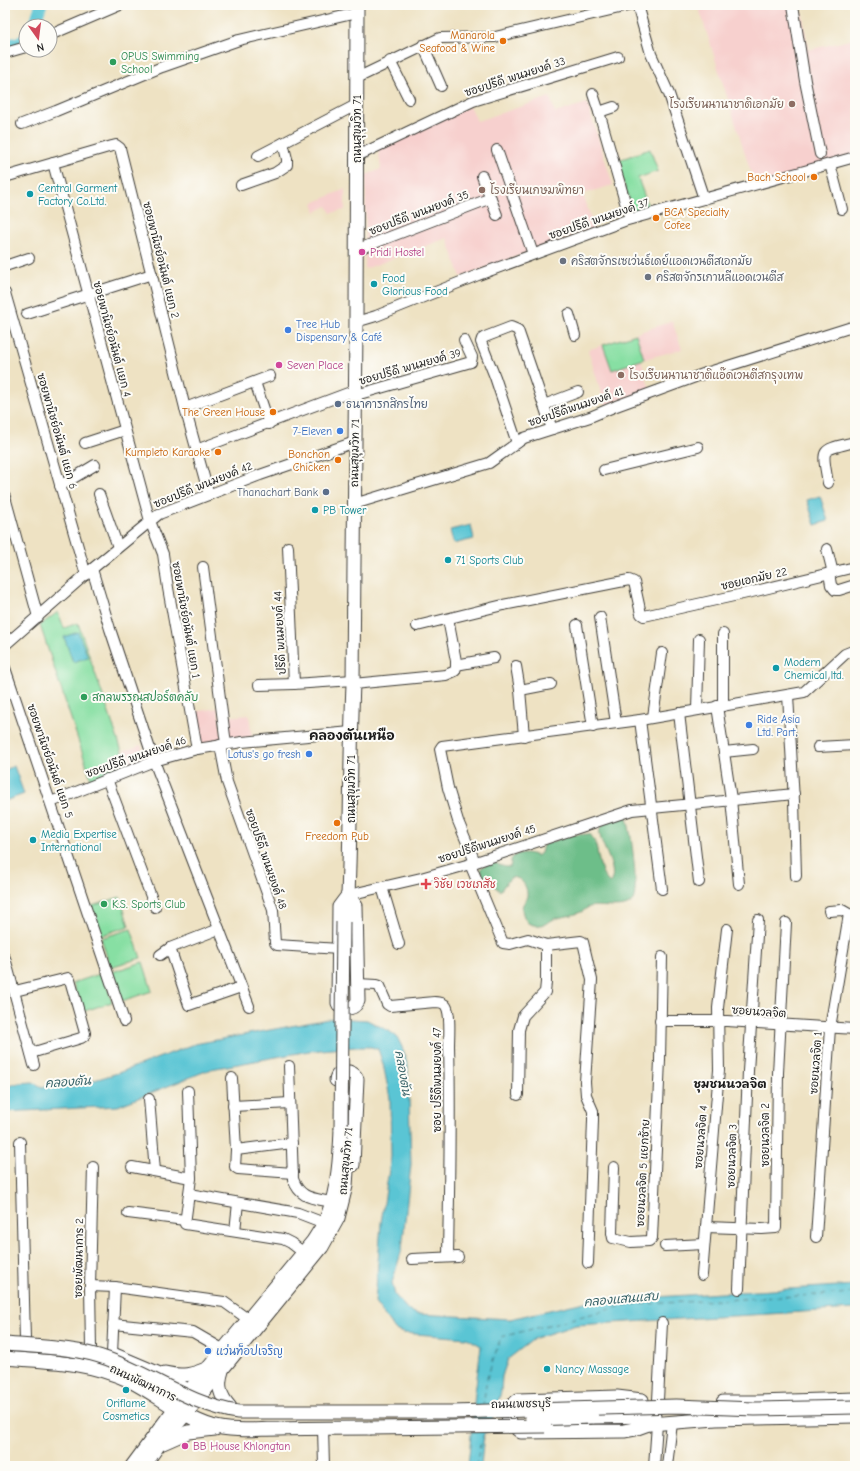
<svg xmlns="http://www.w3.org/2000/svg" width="860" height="1471" font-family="'Comic Neue','Playpen Sans Thai',sans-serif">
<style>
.built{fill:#f7d0ce}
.green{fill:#87dfa3;stroke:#527e60}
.forest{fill:#6dbe89;stroke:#446d52}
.water{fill:#5ac5d4;stroke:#3b7078}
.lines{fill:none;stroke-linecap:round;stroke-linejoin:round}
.river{stroke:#5ac5d4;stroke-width:12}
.ferry{stroke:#356066;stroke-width:1;stroke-dasharray:5 4;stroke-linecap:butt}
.minor-casing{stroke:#3c3a35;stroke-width:12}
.major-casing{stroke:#3c3a35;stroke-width:15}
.minor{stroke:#fff;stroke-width:10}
.major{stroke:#fff;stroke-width:13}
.major-bridge-casing{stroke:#3c3a35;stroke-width:15;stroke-linecap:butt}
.major-bridge{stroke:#fff;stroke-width:13}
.food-dot{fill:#e8710a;stroke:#fdfcf7;stroke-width:1.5}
.leisure-dot{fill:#2e9e5b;stroke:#fdfcf7;stroke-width:1.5}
.education-dot{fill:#8d6e63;stroke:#fdfcf7;stroke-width:1.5}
.culture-dot{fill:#0f9aa8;stroke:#fdfcf7;stroke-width:1.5}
.hotel-dot{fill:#d1479c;stroke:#fdfcf7;stroke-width:1.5}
.worship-dot{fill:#6b7280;stroke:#fdfcf7;stroke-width:1.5}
.shop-dot{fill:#3f7fe0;stroke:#fdfcf7;stroke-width:1.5}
.service-dot{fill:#5c6f8a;stroke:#fdfcf7;stroke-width:1.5}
.health-dot{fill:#e0444e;stroke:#fdfcf7;stroke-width:1.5}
.labels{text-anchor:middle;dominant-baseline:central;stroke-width:4;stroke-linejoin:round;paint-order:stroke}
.food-label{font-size:11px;fill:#c56008;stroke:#fdfcf7;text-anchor:end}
.leisure-label{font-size:11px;fill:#27864d;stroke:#fdfcf7;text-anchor:start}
.street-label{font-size:11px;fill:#1c1c1c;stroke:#fdfcf7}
.education-label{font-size:11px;fill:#785e54;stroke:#fdfcf7;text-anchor:start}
.culture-label{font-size:11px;fill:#0d838f;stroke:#fdfcf7;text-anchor:start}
.hotel-label{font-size:11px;fill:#b23c85;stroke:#fdfcf7;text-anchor:start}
.worship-label{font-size:11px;fill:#5b616d;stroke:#fdfcf7;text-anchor:start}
.shop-label{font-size:11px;fill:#366cbe;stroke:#fdfcf7;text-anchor:start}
.service-label{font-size:11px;fill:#4e5e75;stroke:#fdfcf7;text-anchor:start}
.health-label{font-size:11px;fill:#be3a42;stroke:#fdfcf7;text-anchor:start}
.water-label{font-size:12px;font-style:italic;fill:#356066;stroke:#fdfcf7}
.neighbourhood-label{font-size:12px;font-weight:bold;fill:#1c1c1c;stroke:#fdfcf7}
.quarter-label{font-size:13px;font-weight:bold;fill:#1c1c1c;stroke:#fdfcf7}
</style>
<rect width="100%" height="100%" fill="#fdfcf7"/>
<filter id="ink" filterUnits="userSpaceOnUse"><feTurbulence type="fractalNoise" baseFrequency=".025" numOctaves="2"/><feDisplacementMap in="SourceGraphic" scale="8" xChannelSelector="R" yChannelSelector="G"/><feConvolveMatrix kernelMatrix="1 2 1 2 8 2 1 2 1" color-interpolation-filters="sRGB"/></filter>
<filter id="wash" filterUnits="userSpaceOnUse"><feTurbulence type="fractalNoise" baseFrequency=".012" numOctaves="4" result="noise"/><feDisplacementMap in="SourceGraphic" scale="16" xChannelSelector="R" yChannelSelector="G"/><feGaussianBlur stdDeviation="0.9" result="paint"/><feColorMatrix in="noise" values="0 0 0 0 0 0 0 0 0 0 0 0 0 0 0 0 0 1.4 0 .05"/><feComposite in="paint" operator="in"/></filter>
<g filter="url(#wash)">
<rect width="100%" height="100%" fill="#eee2c3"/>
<g class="built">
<polygon points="698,5 801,5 808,50 855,39 855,157 755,185"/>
<polygon points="550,97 555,113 587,103 613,185 583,194 594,228 461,277 447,238 365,269 366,175 381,169 378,148 470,106 477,121"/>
<polygon points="345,189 345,210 331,213 327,206 316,212 313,203"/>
<polygon points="672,321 682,349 641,360 650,390 605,405 588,350"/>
<polygon points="218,708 223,741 200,745 194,712"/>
<polygon points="249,715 252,738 229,741 225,717"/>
<polygon points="141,745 146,761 129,767 124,751"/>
</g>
<g class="green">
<polygon points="650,149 658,171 638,178 649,209 634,214 616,161"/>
<polygon points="636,334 644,359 612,370 603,345"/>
<polygon points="58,612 64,628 78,623 127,766 91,779 40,625"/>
<polygon points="120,897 129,926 99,936 89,907"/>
<polygon points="131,929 141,958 110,967 101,938"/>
<polygon points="143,962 152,991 122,1001 112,972"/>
<polygon points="103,973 112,1002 82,1012 73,983"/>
</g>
<path class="forest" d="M626,815c5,13 13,74 7,85 -6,12 -33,4 -44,7 -3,1 -5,4 -8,5 -8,4 -18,4 -27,7 -4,2 -9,6 -14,6 -4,1 -8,0 -12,-2 -3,-3 -6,-10 -6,-15 0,-4 4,-7 5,-12 1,-10 -7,-21 -17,-18l-10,13 -17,-15 -3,-7c17,-13 16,-1 30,-2 1,-2 1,-5 1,-7 4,-9 19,-8 26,-4l4,-3 2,-8 3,-1 25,-9 17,-1h2c3,4 5,8 6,12 3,12 4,30 14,37 11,-16 -17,-46 -9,-56 5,-7 17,-9 25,-12z"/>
<g class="water">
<polygon points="820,496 828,521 815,525 807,500"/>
<polygon points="471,525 474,539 453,544 450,530"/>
<polygon points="78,632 88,657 73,662 64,637"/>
<polygon points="14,766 24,794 5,801 5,770"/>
<polygon points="334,1018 367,1020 389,1031 397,1037 402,1047 408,1066 411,1164 402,1249 392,1283 395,1295 408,1310 417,1314 510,1319 589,1301 855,1285 855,1309 576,1325 535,1338 508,1359 502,1376 501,1392 489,1431 484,1433 481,1466 468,1466 475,1393 481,1346 467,1338 403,1333 395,1330 375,1302 381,1223 391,1156 390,1098 383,1064 378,1049 371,1047 356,1047 309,1051 211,1069 118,1106 5,1112 5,1087 19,1083 33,1082 42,1087 58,1085 71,1087 118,1073 195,1044"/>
</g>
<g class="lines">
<g class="river">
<polyline points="34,26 41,5"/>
<polyline points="5,46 26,40"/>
</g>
<g class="ferry">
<polyline points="483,1406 487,1378 501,1337 626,1305 855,1293"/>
<polyline points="476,1466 480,1445 484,1439 481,1433"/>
</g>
</g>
</g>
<g filter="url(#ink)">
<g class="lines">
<g class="minor-casing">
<g id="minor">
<polyline points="637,5 651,54 669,94 704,199"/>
<polyline points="793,5 805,81 820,154"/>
<polyline points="50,35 120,5"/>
<polyline points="423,45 441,86"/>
<polyline points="5,53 26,47"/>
<polyline points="390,61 409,99"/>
<polyline points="357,78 440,38 495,37 632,5"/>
<polyline points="593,94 599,112 614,107"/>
<polyline points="599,112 630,219"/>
<polyline points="22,124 56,111 162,67 239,40 357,13"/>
<polyline points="497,150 533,254"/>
<polyline points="258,156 356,105"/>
<polyline points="357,156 473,101 618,57"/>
<polyline points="53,163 150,521 163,554 168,588 197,749"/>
<polyline points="830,164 842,209"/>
<polyline points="482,176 497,215"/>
<polyline points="5,177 112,146 116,145 120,148 185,408 209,495"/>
<polyline points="241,185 275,173 287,165 287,159 283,143"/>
<polyline points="356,250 491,198"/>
<polyline points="5,266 29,258"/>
<polyline points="5,293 86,575"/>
<polyline points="27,314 152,274"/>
<polyline points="569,314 575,335"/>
<polyline points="356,322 376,316 478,275 624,221 855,157"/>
<polyline points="255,382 269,424"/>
<polyline points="356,395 471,362 472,357 464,340"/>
<polyline points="544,405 578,392"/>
<polyline points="185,408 270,376"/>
<polyline points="85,443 125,430"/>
<polyline points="517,443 495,377 481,342 482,339 485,337 511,327 518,330 552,429"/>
<polyline points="196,450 356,390"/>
<polyline points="604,470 698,447"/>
<path d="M828,483c-6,-36 -9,-32 27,-41"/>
<polyline points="60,486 95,465"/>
<polyline points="99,494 118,547"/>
<polyline points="5,497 38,617"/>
<polyline points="354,504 489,463 524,438 590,417 616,406 706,373 855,326"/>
<polyline points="288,547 294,684 353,680"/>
<polyline points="827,549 833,573"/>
<polyline points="203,567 226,744"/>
<polyline points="92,569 110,629 154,761 249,1006"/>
<polyline points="829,573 831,585 835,590 839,590 855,585"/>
<polyline points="600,617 616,723"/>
<polyline points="577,625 593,727"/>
<polyline points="417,626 503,605 629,580 634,582 641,614 644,616 756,591 855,567"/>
<polyline points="723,634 723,706"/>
<polyline points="5,645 92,569 159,514 260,475 355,442"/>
<polyline points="456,665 494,658"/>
<polyline points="516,666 520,690"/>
<polyline points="5,668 124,1021"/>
<polyline points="353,684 446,675 455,671 456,667 456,661 448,619"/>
<polyline points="259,685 294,684"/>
<polyline points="788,695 794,801 796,876"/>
<polyline points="717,706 731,799 739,884"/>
<polyline points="697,710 699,639"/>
<polyline points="679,713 699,882"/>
<polyline points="653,717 662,653"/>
<polyline points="640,720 662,889"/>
<polyline points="524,736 520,690 551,684"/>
<polyline points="220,745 227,782 273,910 275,943 277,945 339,949"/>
<polyline points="818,747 855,745"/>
<polyline points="724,752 753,749"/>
<polyline points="107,779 155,907"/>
<polyline points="51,802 154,761 197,749 242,742 351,732"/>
<polyline points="475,862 458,821 448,788 440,749 442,746 640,720 804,692 845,654 855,650"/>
<polyline points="470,864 503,943 510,944 528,939 546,945 581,941 583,942 592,980 585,1082 586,1095 593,1111 593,1120 588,1263"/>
<polyline points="382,887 399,944"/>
<polyline points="348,895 421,878 470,864 632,810 794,794"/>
<polyline points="170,948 189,1005 241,987"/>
<polyline points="160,955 170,948 219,929"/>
<polyline points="5,958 34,1065"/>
<path d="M358,984l18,1 3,1 8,18 3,2 45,-4c4,0 9,1 11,4 5,8 3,30 3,40 2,70 0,141 -1,211"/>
<polyline points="15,991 68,978 70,980 85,1033 84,1036 81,1038 31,1053"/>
<polyline points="660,1021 727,1021 855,1029"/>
<path d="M289,1066l4,113c7,20 20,19 38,23"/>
<polyline points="232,1078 236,1150 292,1143"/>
<polyline points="188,1091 191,1178 185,1224 283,1239 291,1243 304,1253"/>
<polyline points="518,1095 519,1030 523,1016 545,992 546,982 546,945"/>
<polyline points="149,1099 155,1171"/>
<polyline points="233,1106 290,1103"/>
<polyline points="20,1142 25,1340"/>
<polyline points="236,1150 235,1167 238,1169 293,1173"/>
<polyline points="132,1167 191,1178"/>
<polyline points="614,1167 612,1233 613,1238 631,1242 649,1241 652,1238 660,1060 662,957"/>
<polyline points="189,1194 298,1213 324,1223"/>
<polyline points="128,1213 185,1220"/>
<polyline points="706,1227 762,1229 776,1228 778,1073 786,923"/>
<polyline points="235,1231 238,1203"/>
<polyline points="816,1237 830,1028 849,914 842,910 829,911"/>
<polyline points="665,1246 704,1244"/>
<polyline points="412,1259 458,1257"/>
<polyline points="702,1275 719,1070 718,1008 727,929"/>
<polyline points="90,1286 115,1287 224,1302 249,1320"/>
<polyline points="739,1289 748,1071 758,920"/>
<polyline points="113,1324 193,1332 224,1350"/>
<polyline points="91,1349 90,1286 93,1167"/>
<polyline points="112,1354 115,1287"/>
<polyline points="658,1400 662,1323"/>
<polyline points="323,1428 324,1466"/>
<polyline points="654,1466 657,1424"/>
<polyline points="667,1466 672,1423"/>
</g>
</g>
<g class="major-casing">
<g id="major">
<path d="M348,895l8,11 2,95c-4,8 -10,8 -18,6l-2,-4 1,-96z"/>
<path d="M352,922c-1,-10 -4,-18 -4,-27 3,-71 2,-141 5,-211l3,-362 1,-317"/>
<path d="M336,1080c1,-11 17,-11 21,-1l-4,86"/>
<polyline points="115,1355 162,1375 196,1395"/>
<path d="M5,1358c42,3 86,4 125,23 28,14 52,36 82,45 22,6 45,3 67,3 30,-1 60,-1 91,-1"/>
<path d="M222,1371c-5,15 -2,25 8,36"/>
<path d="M165,1373c17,4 28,2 43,-5"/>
<path d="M642,1400l-25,-3 -99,3c-15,12 -12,22 3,32l103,-1 11,-2 11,-4"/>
<polyline points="723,1402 757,1402 855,1399"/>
<polyline points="592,1417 654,1416"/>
<polyline points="637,1425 716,1419 855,1416"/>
<polyline points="163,1443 188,1432 215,1429"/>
<path d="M132,1466l43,-58 138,-167c5,-8 12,-18 15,-27 10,-27 12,-57 13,-85"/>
<polyline points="144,1466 158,1446 185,1415 322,1247 338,1218 346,1186 348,1156"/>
</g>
</g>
<use href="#minor" class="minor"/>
<use href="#major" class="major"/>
<g class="major-bridge-casing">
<g id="major-bridge">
<polyline points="341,1129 343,922"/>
<path d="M5,1344c35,3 70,3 103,15 44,16 83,46 130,53h214l224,-6 79,3 100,-2"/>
<polyline points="532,1419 592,1417"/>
<polyline points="370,1428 545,1426"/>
</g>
</g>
<use href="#major-bridge" class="major-bridge"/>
</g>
</g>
<g class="food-dot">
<circle cx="503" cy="41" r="4"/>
<circle cx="814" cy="177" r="4"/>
<circle cx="656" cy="218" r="4"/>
<circle cx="273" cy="412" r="4"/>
<circle cx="218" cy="452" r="4"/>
<circle cx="338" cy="460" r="4"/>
<circle cx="337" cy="823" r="4"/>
</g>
<g class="leisure-dot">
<circle cx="113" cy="62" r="4"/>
<circle cx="84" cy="697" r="4"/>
<circle cx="104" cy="904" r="4"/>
</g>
<g class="education-dot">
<circle cx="792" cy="104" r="4"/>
<circle cx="482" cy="190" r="4"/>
<circle cx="621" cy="375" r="4"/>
</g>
<g class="culture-dot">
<circle cx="30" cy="194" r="4"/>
<circle cx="374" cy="284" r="4"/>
<circle cx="315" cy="510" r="4"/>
<circle cx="448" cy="560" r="4"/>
<circle cx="776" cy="668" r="4"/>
<circle cx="33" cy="840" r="4"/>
<circle cx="547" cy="1369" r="4"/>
<circle cx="126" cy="1390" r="4"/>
</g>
<g class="hotel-dot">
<circle cx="362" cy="252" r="4"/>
<circle cx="279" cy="365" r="4"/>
<circle cx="185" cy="1446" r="4"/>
</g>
<g class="worship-dot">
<circle cx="563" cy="261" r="4"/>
<circle cx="648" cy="277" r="4"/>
</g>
<g class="shop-dot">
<circle cx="288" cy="330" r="4"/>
<circle cx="340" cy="431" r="4"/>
<circle cx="749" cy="725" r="4"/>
<circle cx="309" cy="754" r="4"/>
<circle cx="208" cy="1351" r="4"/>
</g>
<g class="service-dot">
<circle cx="338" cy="404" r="4"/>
<circle cx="326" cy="492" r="4"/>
</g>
<path class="health-dot" d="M424 878h4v4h4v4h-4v4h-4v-4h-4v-4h4z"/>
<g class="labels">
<g class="food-label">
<text x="495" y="35">Manarola<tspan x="495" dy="13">Seafood &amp; Wine</tspan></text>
<text x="806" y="177">Bach School</text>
<text x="664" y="212" text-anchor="start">BCA Specialty<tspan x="664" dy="13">Cofee</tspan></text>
<text x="265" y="412">The Green House</text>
<text x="210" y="452">Kumpleto Karaoke</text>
<text x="330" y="454">Bonchon<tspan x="330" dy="13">Chicken</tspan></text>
<text x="337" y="836" text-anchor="middle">Freedom Pub</text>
</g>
<g class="leisure-label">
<text x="121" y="56">OPUS Swimming<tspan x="121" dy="13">School</tspan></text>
<text x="92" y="697">สกลพรรณสปอร์ตคลับ</text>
<text x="112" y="904">K.S. Sports Club</text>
</g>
<g class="street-label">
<text transform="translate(515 77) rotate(-18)">ซอยปรีดี พนมยงค์ 33</text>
<text transform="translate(357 129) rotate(-90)">ถนนสุขุมวิท 71</text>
<text transform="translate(419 213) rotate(-21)">ซอยปรีดี พนมยงค์ 35</text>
<text transform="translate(599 219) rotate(-19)">ซอยปรีดี พนมยงค์ 37</text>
<text transform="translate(161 260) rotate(76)">ซอยพานิชย์อนันต์ แยก 2</text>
<text transform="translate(112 339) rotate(75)">ซอยพานิชย์อนันต์ แยก 4</text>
<text transform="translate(410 367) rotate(-16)">ซอยปรีดี พนมยงค์ 39</text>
<text transform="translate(576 407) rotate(-19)">ซอยปรีดีพนมยงค์ 41</text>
<text transform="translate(57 431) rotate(74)">ซอยพานิชย์อนันต์ แยก 6</text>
<text transform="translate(355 453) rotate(-89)">ถนนสุขุมวิท 71</text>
<text transform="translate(203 485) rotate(-22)">ซอยปรีดี พนมยงค์ 42</text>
<text transform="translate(754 579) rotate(-13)">ซอยเอกมัย 22</text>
<text transform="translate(186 620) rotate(80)">ซอยพานิชย์อนันต์ แยก 1</text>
<text transform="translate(280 633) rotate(-93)">ปรีดี พนมยงค์ 44</text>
<text transform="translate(136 757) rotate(-19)">ซอยปรีดี พนมยงค์ 46</text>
<text transform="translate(50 761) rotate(71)">ซอยพานิชย์อนันต์ แยก 5</text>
<text transform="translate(351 789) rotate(-90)">ถนนสุขุมวิท 71</text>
<text transform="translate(487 844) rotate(-18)">ซอยปรีดีพนมยงค์ 45</text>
<text transform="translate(266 859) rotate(71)">ซอยปรีดี พนมยงค์ 48</text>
<text transform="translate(759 1012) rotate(4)">ซอยนวลจิต</text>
<text transform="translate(816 1063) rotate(-86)">ซอยนวลจิต 1</text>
<text transform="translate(437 1080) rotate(-90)">ซอย ปรีดีพนมยงค์ 47</text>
<text transform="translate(765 1135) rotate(-90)">ซอยนวลจิต 2</text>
<text transform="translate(701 1137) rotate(-85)">ซอยนวลจิต 4</text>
<text transform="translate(732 1156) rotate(-88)">ซอยนวลจิต 3</text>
<text transform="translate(346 1161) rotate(-85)">ถนนสุขุมวิท 71</text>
<text transform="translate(643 1173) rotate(-87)">ซอยนวลจิต 5 แยกซ้าย</text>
<text transform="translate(79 1258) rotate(-89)">ซอยพัฒนาการ 2</text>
<text transform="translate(143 1383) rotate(25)">ถนนพัฒนาการ</text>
<text transform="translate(521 1404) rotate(-1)">ถนนเพชรบุรี</text>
</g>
<g class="education-label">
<text x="784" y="104" text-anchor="end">โรงเรียนนานาชาติเอกมัย</text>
<text x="490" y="190">โรงเรียนเกษมพิทยา</text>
<text x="629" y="375">โรงเรียนนานาชาติแอ๊ดเวนตีสกรุงเทพ</text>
</g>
<g class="culture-label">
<text x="38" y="188">Central Garment<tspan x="38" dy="13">Factory Co.Ltd.</tspan></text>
<text x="382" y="278">Food<tspan x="382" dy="13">Glorious Food</tspan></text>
<text x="323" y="510">PB Tower</text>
<text x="456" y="560">71 Sports Club</text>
<text x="784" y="662">Modern<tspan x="784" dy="13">Chemical ltd.</tspan></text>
<text x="41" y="834">Media Expertise<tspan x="41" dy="13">International</tspan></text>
<text x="555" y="1369">Nancy Massage</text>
<text x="126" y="1403" text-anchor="middle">Oriflame<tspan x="126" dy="13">Cosmetics</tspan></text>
</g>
<g class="hotel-label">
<text x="370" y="252">Pridi Hostel</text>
<text x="287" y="365">Seven Place</text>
<text x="193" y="1446">BB House Khlongtan</text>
</g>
<g class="worship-label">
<text x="571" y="261">คริสตจักรเซเว่นธ์เดย์แอดเวนตีสเอกมัย</text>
<text x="656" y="277">คริสตจักรเกาหลีแอดเวนตีส</text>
</g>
<g class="shop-label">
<text x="296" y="324">Tree Hub<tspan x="296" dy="13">Dispensary &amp; Café</tspan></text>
<text x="332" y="431" text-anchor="end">7-Eleven</text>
<text x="757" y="719">Ride Asia<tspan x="757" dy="13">Ltd. Part.</tspan></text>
<text x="301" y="754" text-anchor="end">Lotus's go fresh</text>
<text x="216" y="1351">แว่นท็อปเจริญ</text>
</g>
<g class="service-label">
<text x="346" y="404">ธนาคารกสิกรไทย</text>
<text x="318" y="492" text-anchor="end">Thanachart Bank</text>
</g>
<g class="health-label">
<text x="434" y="884">วิชัย เวชเภสัช</text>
</g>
<g class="water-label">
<text transform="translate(403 1073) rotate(80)">คลองตัน</text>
<text transform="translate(68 1082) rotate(-4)">คลองตัน</text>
<text transform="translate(621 1299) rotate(-5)">คลองแสนแสบ</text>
</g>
<g class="neighbourhood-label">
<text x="730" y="1084">ชุมชนนวลจิต</text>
</g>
<g class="quarter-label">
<text x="352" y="735">คลองตันเหนือ</text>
</g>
</g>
<rect width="860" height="1471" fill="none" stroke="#fdfcf7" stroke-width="20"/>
<g transform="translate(38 38) rotate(166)"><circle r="19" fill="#fdfcf7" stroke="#a3a29f"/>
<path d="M0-3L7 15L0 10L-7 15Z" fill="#d1495b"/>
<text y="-6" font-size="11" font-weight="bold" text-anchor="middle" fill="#1c1c1c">N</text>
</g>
</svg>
